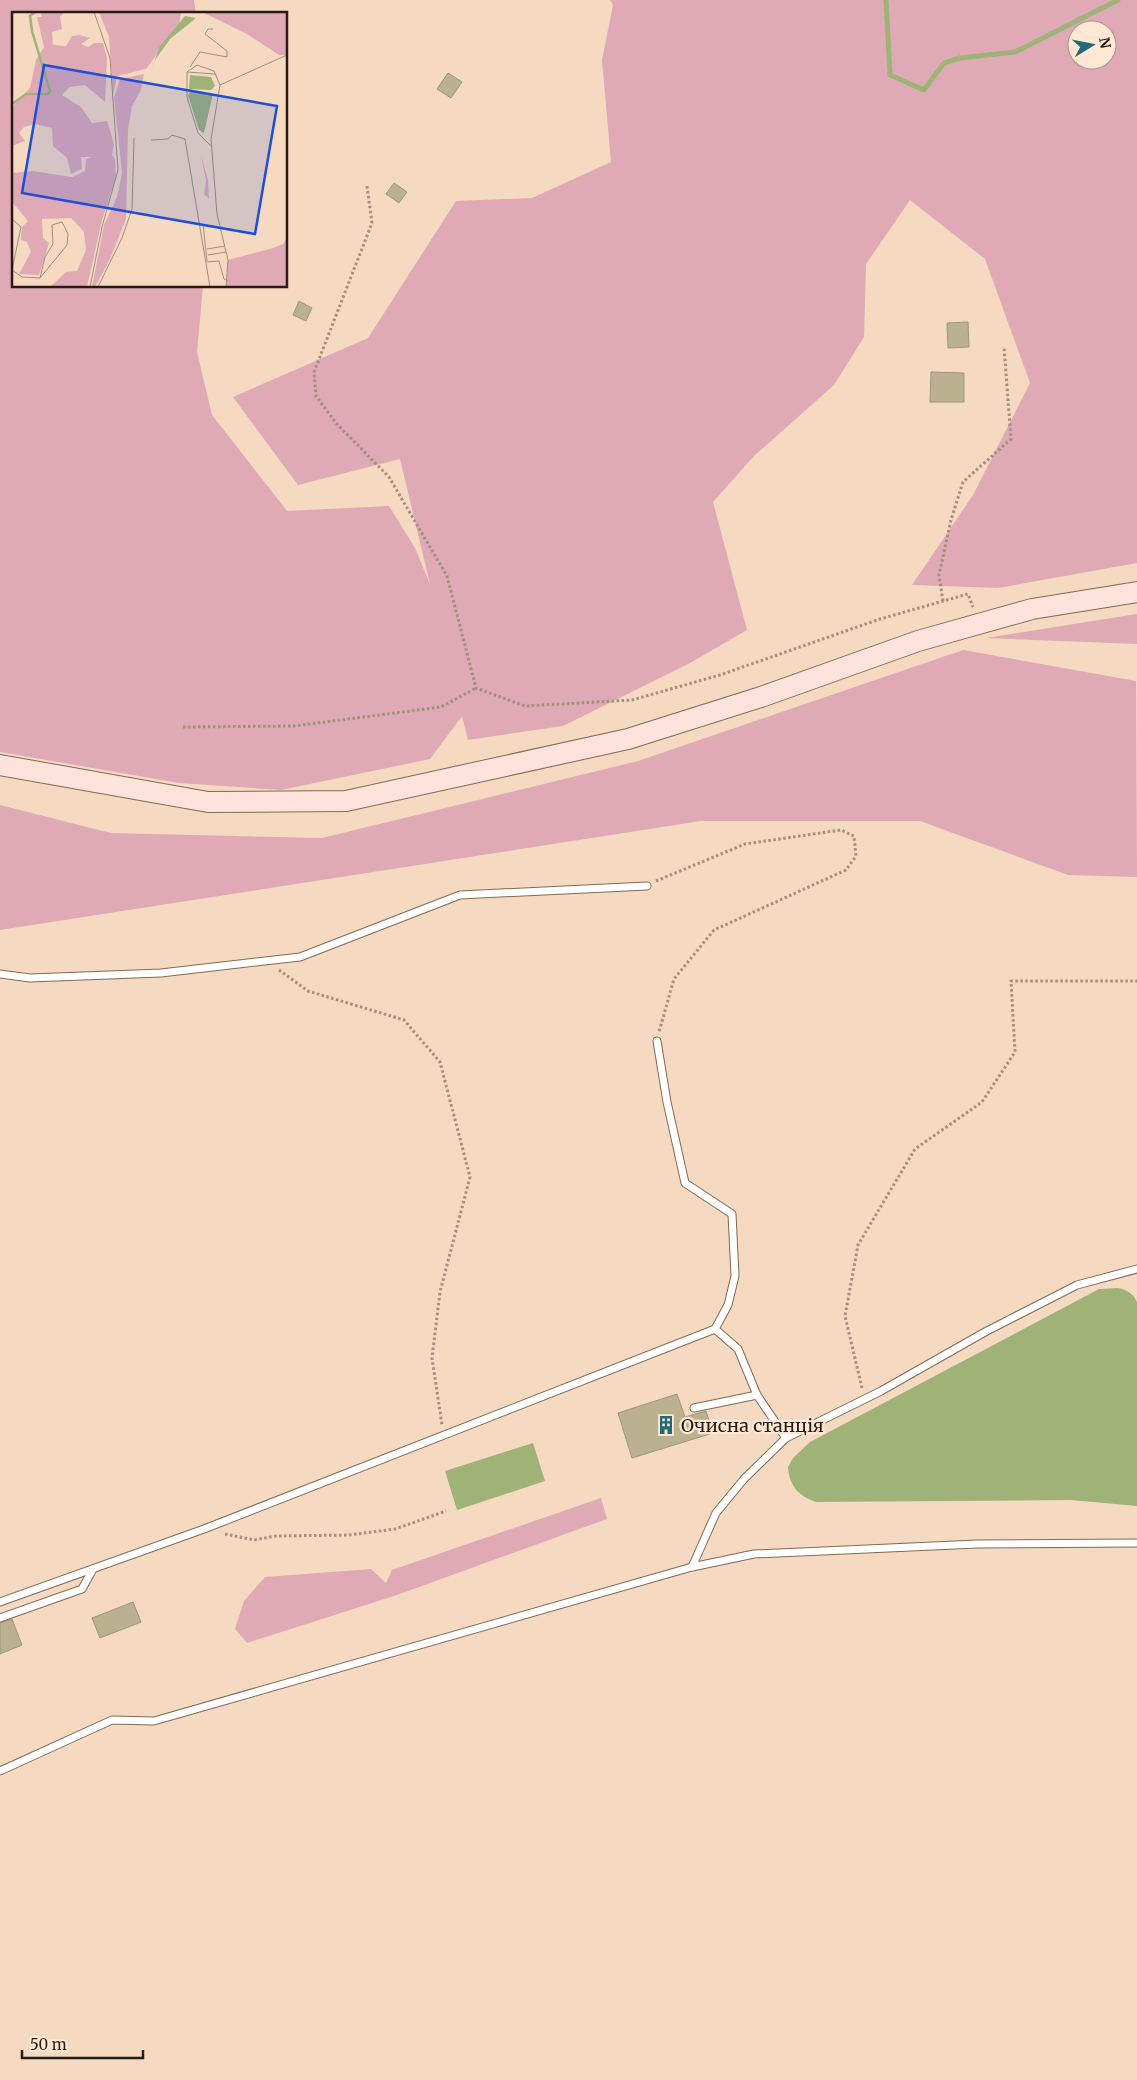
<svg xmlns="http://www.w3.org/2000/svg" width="1137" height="2080" font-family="Merriweather,serif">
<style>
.green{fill:#dfaab6;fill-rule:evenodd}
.water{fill:#9fb377}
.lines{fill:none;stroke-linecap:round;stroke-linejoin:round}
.stream{stroke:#9fb377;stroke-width:5}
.building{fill:#bab191;stroke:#9f9678}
.lane-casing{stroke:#826a54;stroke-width:9}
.secondary-casing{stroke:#826a54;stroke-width:22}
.path{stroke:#a48f7d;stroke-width:3;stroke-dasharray:2.5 2.5;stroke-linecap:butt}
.lane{stroke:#fff;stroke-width:7}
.secondary{stroke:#fee2dc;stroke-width:20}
.labels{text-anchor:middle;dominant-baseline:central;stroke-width:4.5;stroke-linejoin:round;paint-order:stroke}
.poi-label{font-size:18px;fill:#261c13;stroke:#fee8d4;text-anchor:start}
.inset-river{fill:none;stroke:#9fb377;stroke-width:2.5}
.inset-road{fill:none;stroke:#a28d7b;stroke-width:1}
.view{fill:#1d4ed8;fill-opacity:0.15;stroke:#1d4ed8;stroke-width:2.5}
.inset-edge{fill:none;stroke:#261c13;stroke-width:2.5}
</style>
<rect width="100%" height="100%" fill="#f5d9c1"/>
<g class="green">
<path d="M0,0h194l2,14h-182v272h189l-6,66 15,63 75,96 102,-5 26,42 15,36 -30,-125 -102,26 -65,-88 135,-59 88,-137 76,-3 79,-36 -9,-102 11,-55 -3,-5h527v563l-139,25 -86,-3 61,-90 57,-112 -45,-124 -75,-59 -44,64 -2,73 -30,48 -80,71 -41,46 34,128 -57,33 -127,63 -95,14 -6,-24 -32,43 -149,31 -102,-7 -179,-31zM1077,30h30v30h-30z"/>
<polygon points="1137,614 1137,644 986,638"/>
<polygon points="963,650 1136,681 1137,877 1068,875 920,821 701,821 0,930 0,805 111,833 322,838 638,761"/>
<polygon points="601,1498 607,1519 397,1595 247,1643 235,1629 244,1601 265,1577 371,1569 386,1583 392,1570"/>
</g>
<g class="water">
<path d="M1118,1288c9,2 15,5 19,14v204l-66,-6 -255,2c-17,-6 -27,-16 -28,-35l5,-9 17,-16 289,-153z"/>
<polygon points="533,1443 545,1481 457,1510 445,1471"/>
</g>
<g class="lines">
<polyline class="stream" points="886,0 890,75 924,90 944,63 960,58 1015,52 1118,0"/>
</g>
<g class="building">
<polygon points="448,73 462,82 451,98 437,89"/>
<polygon points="394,183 407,192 399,203 386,194"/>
<polygon points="299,301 312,308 306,321 293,315"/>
<polygon points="968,322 969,347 948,348 947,323"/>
<polygon points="931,372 964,373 964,402 930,402"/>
<polygon points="677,1394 685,1417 706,1411 713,1433 632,1458 618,1413"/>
<polygon points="133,1602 141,1622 100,1638 92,1618"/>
<polygon points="12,1619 22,1645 0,1654 0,1623"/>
</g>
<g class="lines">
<g class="lane-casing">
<g id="lane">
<polyline points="0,974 30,978 161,973 300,957 460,895 647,886"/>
<polyline points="715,1329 738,1349 757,1395 786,1438"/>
<polyline points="694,1408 757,1395"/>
<polyline points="692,1567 716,1513 744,1479 786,1438 881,1391 985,1332 1077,1285 1137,1269"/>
<polyline points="0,1602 204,1529 715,1329 728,1305 735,1276 732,1214 685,1183 667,1102 657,1041"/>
<polyline points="0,1618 82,1589 93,1569"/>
<polyline points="0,1771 112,1720 154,1721 692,1567 754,1554 977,1544 1137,1543"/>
</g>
</g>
<g class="secondary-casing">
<polyline id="secondary" points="0,765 208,802 346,801 628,739 761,697 918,641 1032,609 1137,592"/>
</g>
<g class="path">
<polyline points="367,186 372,223 314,372 316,396 336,423 389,477 447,576 476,688 525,706 632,700 720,675 880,619 968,594 973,607"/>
<polyline points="943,601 939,575 951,520 963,482 1011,439 1004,347"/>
<polyline points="183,727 294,726 441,707 476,688"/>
<polyline points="656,881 745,844 841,830 854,836 856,856 846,870 714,930 674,979 659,1032"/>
<polyline points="279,970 308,991 404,1020 440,1062 470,1177 440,1292 432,1358 442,1425"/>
<polyline points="862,1388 845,1316 858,1245 915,1149 982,1102 1015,1052 1011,981 1137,981"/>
<polyline points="225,1534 254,1540 276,1536 349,1535 395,1529 446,1511"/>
</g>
<use href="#lane" class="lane"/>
<use href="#secondary" class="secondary"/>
</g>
<defs>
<g id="building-bare" transform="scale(1.5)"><path d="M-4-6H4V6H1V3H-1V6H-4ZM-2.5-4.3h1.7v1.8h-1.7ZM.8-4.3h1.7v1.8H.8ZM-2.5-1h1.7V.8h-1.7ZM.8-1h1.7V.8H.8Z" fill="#236a78" stroke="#fee8d4" stroke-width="2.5" paint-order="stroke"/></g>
</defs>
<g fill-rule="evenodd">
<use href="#building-bare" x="666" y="1425"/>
</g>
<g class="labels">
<g class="poi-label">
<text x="681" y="1425">Очисна станція</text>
</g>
</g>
<g transform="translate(12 12)">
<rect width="275" height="275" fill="#f5d9c1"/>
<path d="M29,0h23l-4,5 2,12 -10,3 1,13 13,1 6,-10 8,-1 10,3 -9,6 7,3 6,-4h9l4,15 -2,44 -20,-17 -15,2 -8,8 19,12 11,16 15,-2 7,23 -2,11 3,4 1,18 -14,43 -15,67h-37l16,-15 11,-1 9,-21 -2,-18 -13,-14 -29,1 1,19 6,5 -10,32 -20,-1 12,-22 -4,-10 -6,-2 1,-13 6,-6 -16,-19v-29l20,-2 40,6 13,-6 1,-12 6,-2h-11l1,12 -11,5 -4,-16 -14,-12 -1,-18 -17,-4 -11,3 -5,6 6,8 -13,5v-39l18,-19 6,-28 8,-13 -7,-30h5zM87,0l82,1 -2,11 -33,45 -29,7 -4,19 -4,-58zM190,0h85v43h-8l-32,-21zM132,62l-3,16 -9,16 -4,24 -2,89 -16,40 -15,28h-3l12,-62 13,-28 5,-24 -8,-75 6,-19zM189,143l7,25 1,19 -5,-5 2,-13zM275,226v49h-61l2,-27 45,-12 10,-4z" fill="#dfaab6"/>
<path d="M173,4l11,2 -26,21 -15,21 -7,19 12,-33zM178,63l21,2 4,9 -4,4 -22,-1zM179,79l22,3 -9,39 -5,-3 -11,-35z" fill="#9fb377"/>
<path class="inset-river" d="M0,92l14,-10h22l2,-3 -18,-60 -2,-15 5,-4"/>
<path class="inset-road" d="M178,55l10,-15 27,5v-6l-22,-17 3,-5h5M175,60l28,2M208,73l67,-30M139,128l17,-1 4,-4 13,4 25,148M199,134l-13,-13 -11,-36v-25l10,-7 17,6 6,14 -9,54 6,75 11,46 -2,27M0,207l9,8 -9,43M191,212l4,37M195,237l18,-3M196,243l18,-3M195,250l12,-1 5,18 4,2M0,258l10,7 18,1 27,-33 1,-11 -6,-12 -10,3 1,19 -8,13 -5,21M78,275l12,-60 16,-57 -8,-112 -16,-46M86,275l24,-49 10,-29 2,-71"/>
<path class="view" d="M32,53l233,41 -22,128 -233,-41z"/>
<rect width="275" height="275" class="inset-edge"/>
</g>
<g transform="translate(1092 45) rotate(80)"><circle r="24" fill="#fee8d4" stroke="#a89687"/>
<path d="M0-4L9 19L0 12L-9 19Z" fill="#236a78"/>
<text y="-8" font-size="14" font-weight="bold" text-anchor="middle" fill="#261c13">N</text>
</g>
<path d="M22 2050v8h121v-8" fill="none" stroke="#261c13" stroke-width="2.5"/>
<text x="30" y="2050" font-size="15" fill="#261c13" stroke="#fee8d4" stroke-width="4" paint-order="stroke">50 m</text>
</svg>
